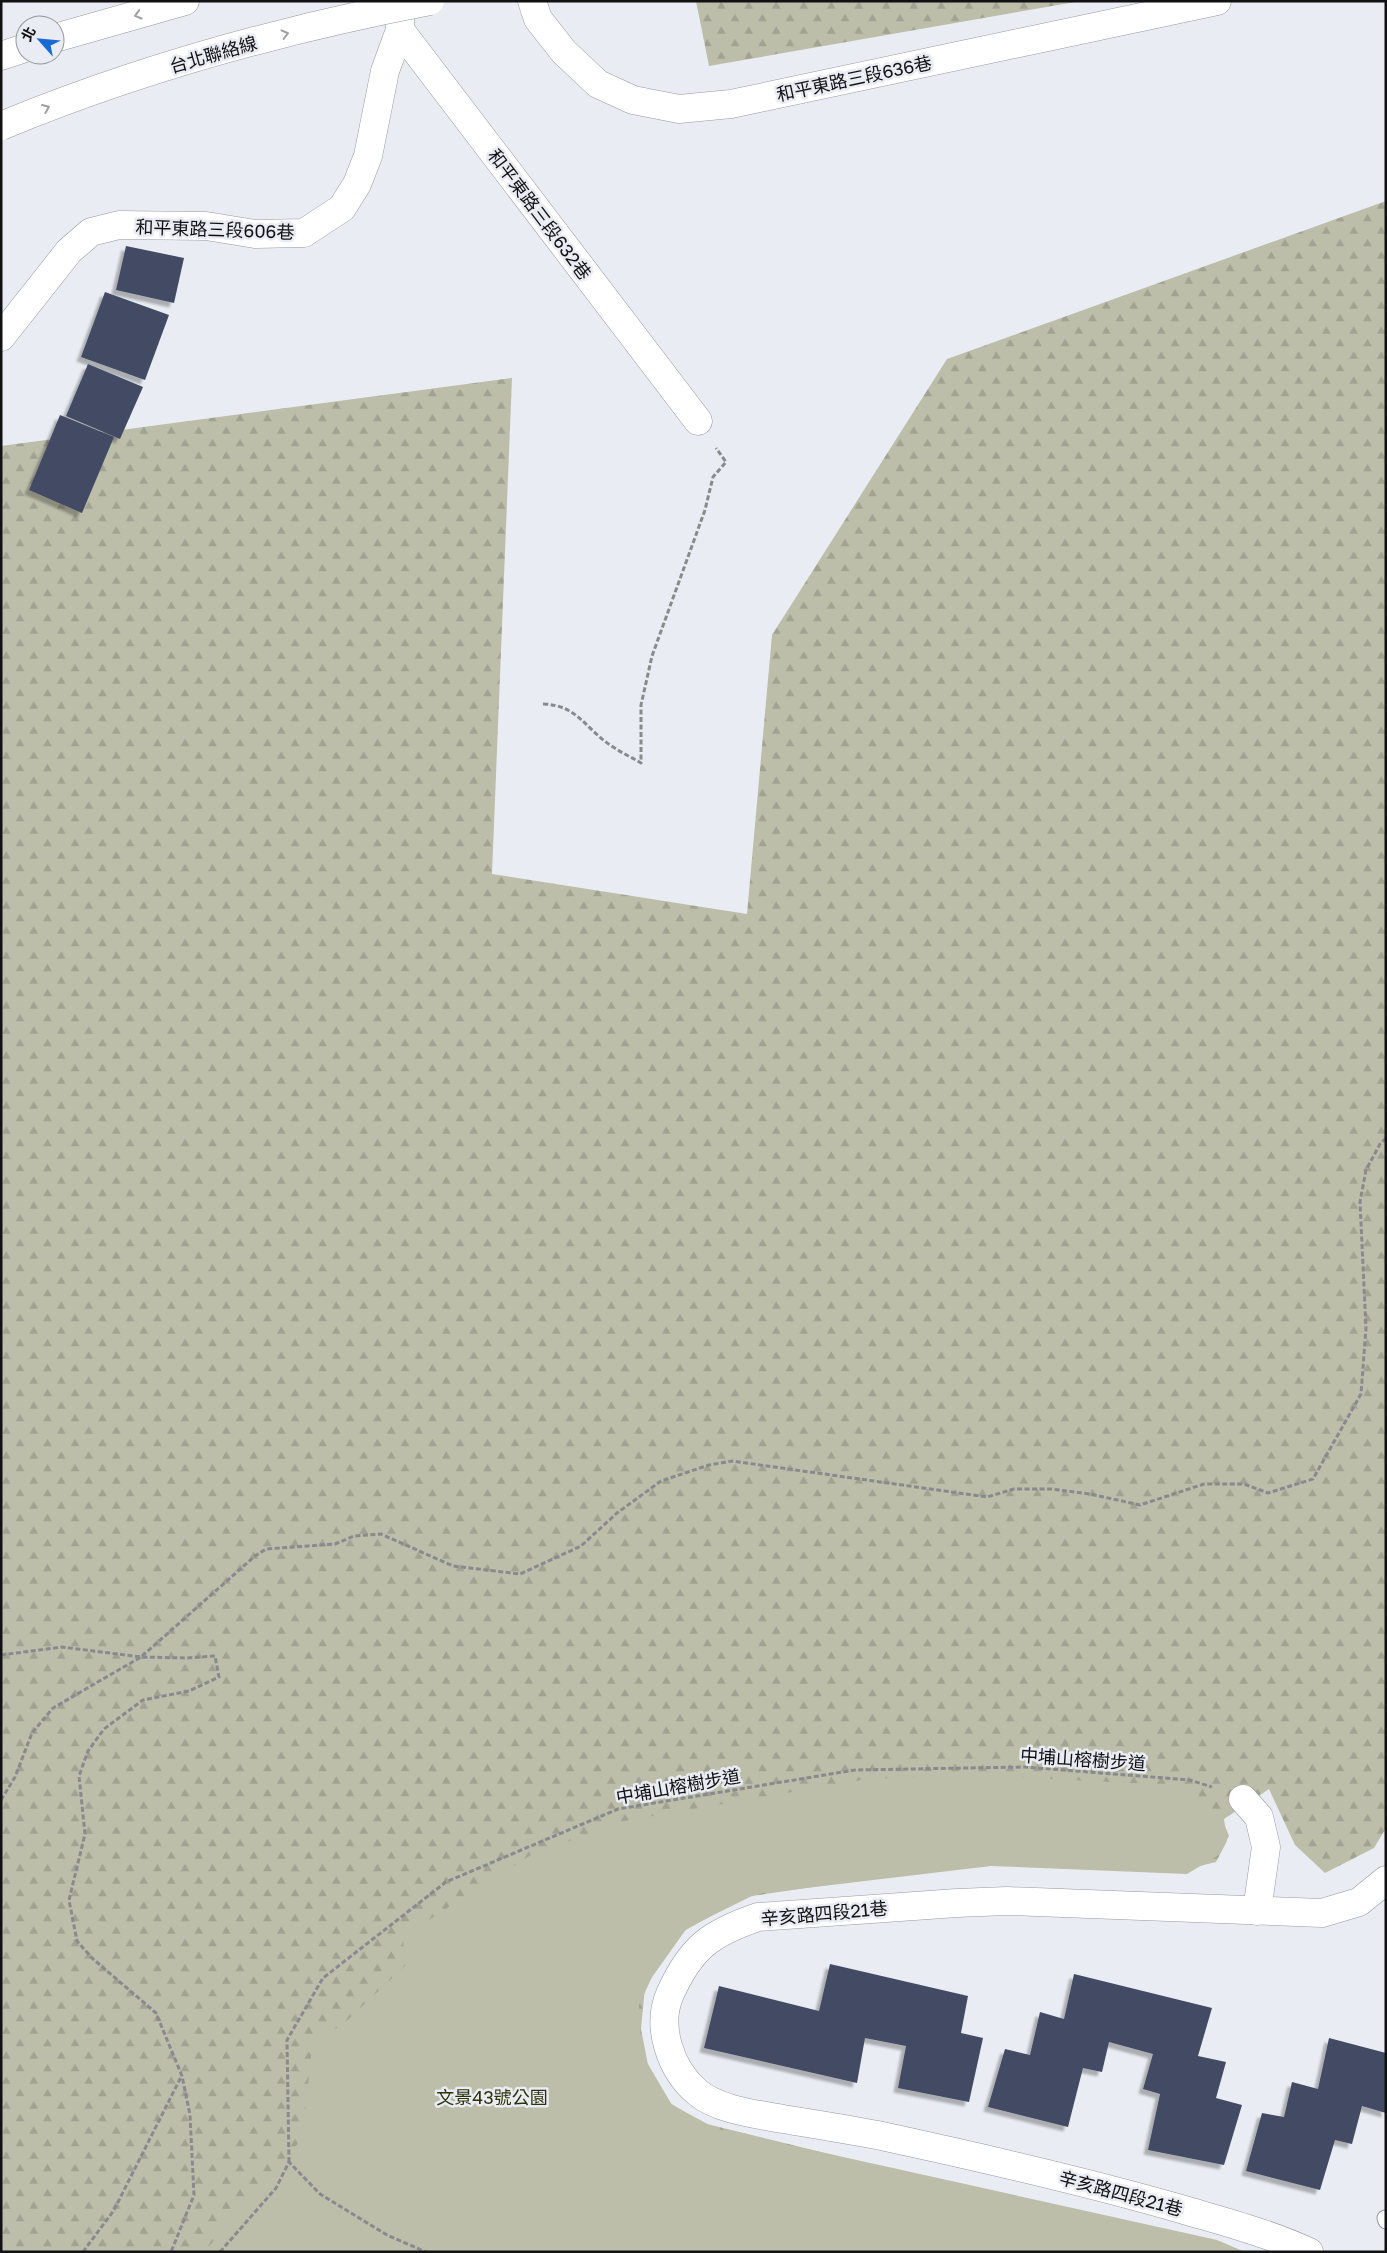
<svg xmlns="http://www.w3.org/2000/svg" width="1387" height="2253" font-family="'Golos Text','Noto Sans TC',sans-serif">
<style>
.forest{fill:url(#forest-firs)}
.green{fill:#bcbeaa}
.building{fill:#424b63;filter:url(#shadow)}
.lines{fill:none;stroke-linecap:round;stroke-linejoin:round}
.lane-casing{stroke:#97999f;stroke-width:17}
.street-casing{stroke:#97999f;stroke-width:29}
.highway-casing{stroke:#97999f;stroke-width:29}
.path{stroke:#888a8e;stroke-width:3;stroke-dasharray:5 2.5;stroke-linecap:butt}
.lane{stroke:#fff;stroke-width:15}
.street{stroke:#fff;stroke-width:28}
.highway{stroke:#fff;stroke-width:28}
.rail{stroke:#414245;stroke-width:4;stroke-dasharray:6 6;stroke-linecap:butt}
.highway-bridge-casing{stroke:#97999f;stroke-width:29;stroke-linecap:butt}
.highway-bridge{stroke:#fff;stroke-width:28}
.oneway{stroke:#a0a0a1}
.labels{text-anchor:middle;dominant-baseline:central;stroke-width:5;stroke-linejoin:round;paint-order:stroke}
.street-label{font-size:18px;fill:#111113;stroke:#e9ecf2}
.park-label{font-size:18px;fill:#2e3009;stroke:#e9ecf2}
</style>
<defs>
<pattern id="forest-firs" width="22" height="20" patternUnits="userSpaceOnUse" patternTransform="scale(1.25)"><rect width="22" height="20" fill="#bcbeaa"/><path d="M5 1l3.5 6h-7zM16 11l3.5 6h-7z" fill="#a1a291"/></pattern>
<filter id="shadow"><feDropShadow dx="-4.5" dy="4.5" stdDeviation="1" flood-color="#0004"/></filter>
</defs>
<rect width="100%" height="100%" fill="#e9ecf2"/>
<g class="forest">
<polygon points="696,1 1081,1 709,66"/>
<polygon points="1386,201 1386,1828 1374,1848 1325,1873 1295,1845 1269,1789 1224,1819 1227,1841 1216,1862 1187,1869 961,1865 745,1897 684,1931 645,1987 641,2029 648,2065 670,2103 703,2123 1227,2252 1,2252 1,446 512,378 492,874 747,914 772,635 947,359"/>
</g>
<polygon class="green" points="975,1775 1149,1784 1194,1793 1221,1816 1229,1836 1217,1856 1187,1874 991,1866 756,1894 687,1928 652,1977 639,2005 642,2054 672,2105 717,2129 1217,2240 1245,2252 204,2252 302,2139 314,2030 339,2028 405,1966 403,1936 531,1855 624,1821 867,1779"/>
<g class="building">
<polygon points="126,246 184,258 174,303 116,290"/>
<polygon points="105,292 169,315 145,380 81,357"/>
<polygon points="88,364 143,387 120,439 66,416"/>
<polygon points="60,415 114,437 82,513 29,490"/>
<polygon points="830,1964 968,1996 961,2033 983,2038 969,2102 898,2088 906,2046 865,2038 857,2083 704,2048 719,1986 819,2011"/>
<polygon points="1074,1974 1212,2008 1198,2056 1226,2062 1216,2098 1242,2105 1224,2165 1148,2150 1160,2094 1143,2089 1153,2054 1109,2042 1102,2072 1083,2068 1068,2127 988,2107 1005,2049 1030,2055 1040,2012 1064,2019"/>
<polygon points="1329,2038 1386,2053 1386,2113 1362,2106 1352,2144 1335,2140 1320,2190 1246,2171 1262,2113 1284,2117 1292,2082 1318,2089"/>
</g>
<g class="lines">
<g class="lane-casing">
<polyline id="lane" points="1385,2218 1386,2221"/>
</g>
<g class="street-casing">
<g id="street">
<polyline points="532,1 538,19 564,52 598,84 633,100 679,109 731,104 1217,1"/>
<polyline points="400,15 400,30 698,421"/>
<polyline points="1,337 69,251 91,232 119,225 206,226 255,234 304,233 342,208 357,184 368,156 385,71 400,30"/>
<polyline points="1243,1799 1259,1817 1266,1847 1257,1911"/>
<path d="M1309,2252c-41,-19 -84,-30 -128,-43 -100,-29 -202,-52 -304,-74 -31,-6 -63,-11 -94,-16 -27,-5 -65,-9 -86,-27 -27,-23 -41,-66 -27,-98 21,-47 41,-61 88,-77l199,-14 50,-2 315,12 37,-11 27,-22"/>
</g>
</g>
<g class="highway-casing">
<g id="highway">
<polyline points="55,38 185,1"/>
<polyline points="1,56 25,48"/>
</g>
</g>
<g class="path">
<path d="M543,704c34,1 42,24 67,41 10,7 21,12 31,18v-58l11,-49 53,-146 8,-33 13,-15 -10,-14"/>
<polyline points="1,1655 62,1647 141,1657 186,1658 215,1656 219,1677 189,1691 143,1700 104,1729 88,1751 79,1776 85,1834 69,1900 77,1941 92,1958 156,2013 182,2076 190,2115 194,2195 171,2252"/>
<polyline points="1,1800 15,1777 32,1733 53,1708 141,1657 255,1556 266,1549 335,1544 354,1536 381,1534 453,1566 520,1574 581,1546 617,1513 661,1481 709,1465 732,1461 987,1497 1014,1489 1051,1489 1090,1494 1140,1505 1204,1484 1244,1484 1268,1493 1313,1479 1361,1394 1366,1328 1360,1202 1366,1170 1380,1144 1386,1138"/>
<polyline points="289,2162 287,2040 323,1978 446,1882 618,1809 855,1770 1025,1767 1190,1780 1212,1787"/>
<polyline points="83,2252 114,2210 181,2077"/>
<polyline points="220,2252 276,2188 289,2162 320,2194 387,2235 426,2252"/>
</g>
<use href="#lane" class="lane"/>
<use href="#street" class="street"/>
<use href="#highway" class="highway"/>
<polyline class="rail" points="1,721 2,721"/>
<g class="highway-bridge-casing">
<path id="highway-bridge" d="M1,126c138,-57 283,-97 429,-125"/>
</g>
<use href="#highway-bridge" class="highway-bridge"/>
</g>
<defs><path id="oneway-chevron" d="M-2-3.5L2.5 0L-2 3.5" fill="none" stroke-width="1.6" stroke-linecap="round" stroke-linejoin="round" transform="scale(1.25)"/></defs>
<g class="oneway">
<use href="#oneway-chevron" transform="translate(138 15) rotate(164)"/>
<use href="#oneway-chevron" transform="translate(285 34) rotate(-14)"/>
<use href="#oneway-chevron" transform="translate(46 108) rotate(-23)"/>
</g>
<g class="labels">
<g class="street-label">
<text transform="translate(213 54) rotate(-16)">台北聯絡線</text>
<text transform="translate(854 78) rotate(-12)">和平東路三段636巷</text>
<text transform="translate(540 214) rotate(53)">和平東路三段632巷</text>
<text transform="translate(215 229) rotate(2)">和平東路三段606巷</text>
<text transform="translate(1083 1759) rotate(4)">中埔山榕樹步道</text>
<text transform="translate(678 1786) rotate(-10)">中埔山榕樹步道</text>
<text transform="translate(824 1913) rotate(-5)">辛亥路四段21巷</text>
<text transform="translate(1121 2193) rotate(15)">辛亥路四段21巷</text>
</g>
<g class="park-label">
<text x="492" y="2097">文景43號公園</text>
</g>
</g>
<rect width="1387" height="2253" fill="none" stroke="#111113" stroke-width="5"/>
<g transform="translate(40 40) rotate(297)"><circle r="24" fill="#e9ecf2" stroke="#939499"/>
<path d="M0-4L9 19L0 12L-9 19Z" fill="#1a6ad5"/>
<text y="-8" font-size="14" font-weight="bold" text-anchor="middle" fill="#111113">北</text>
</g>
</svg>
